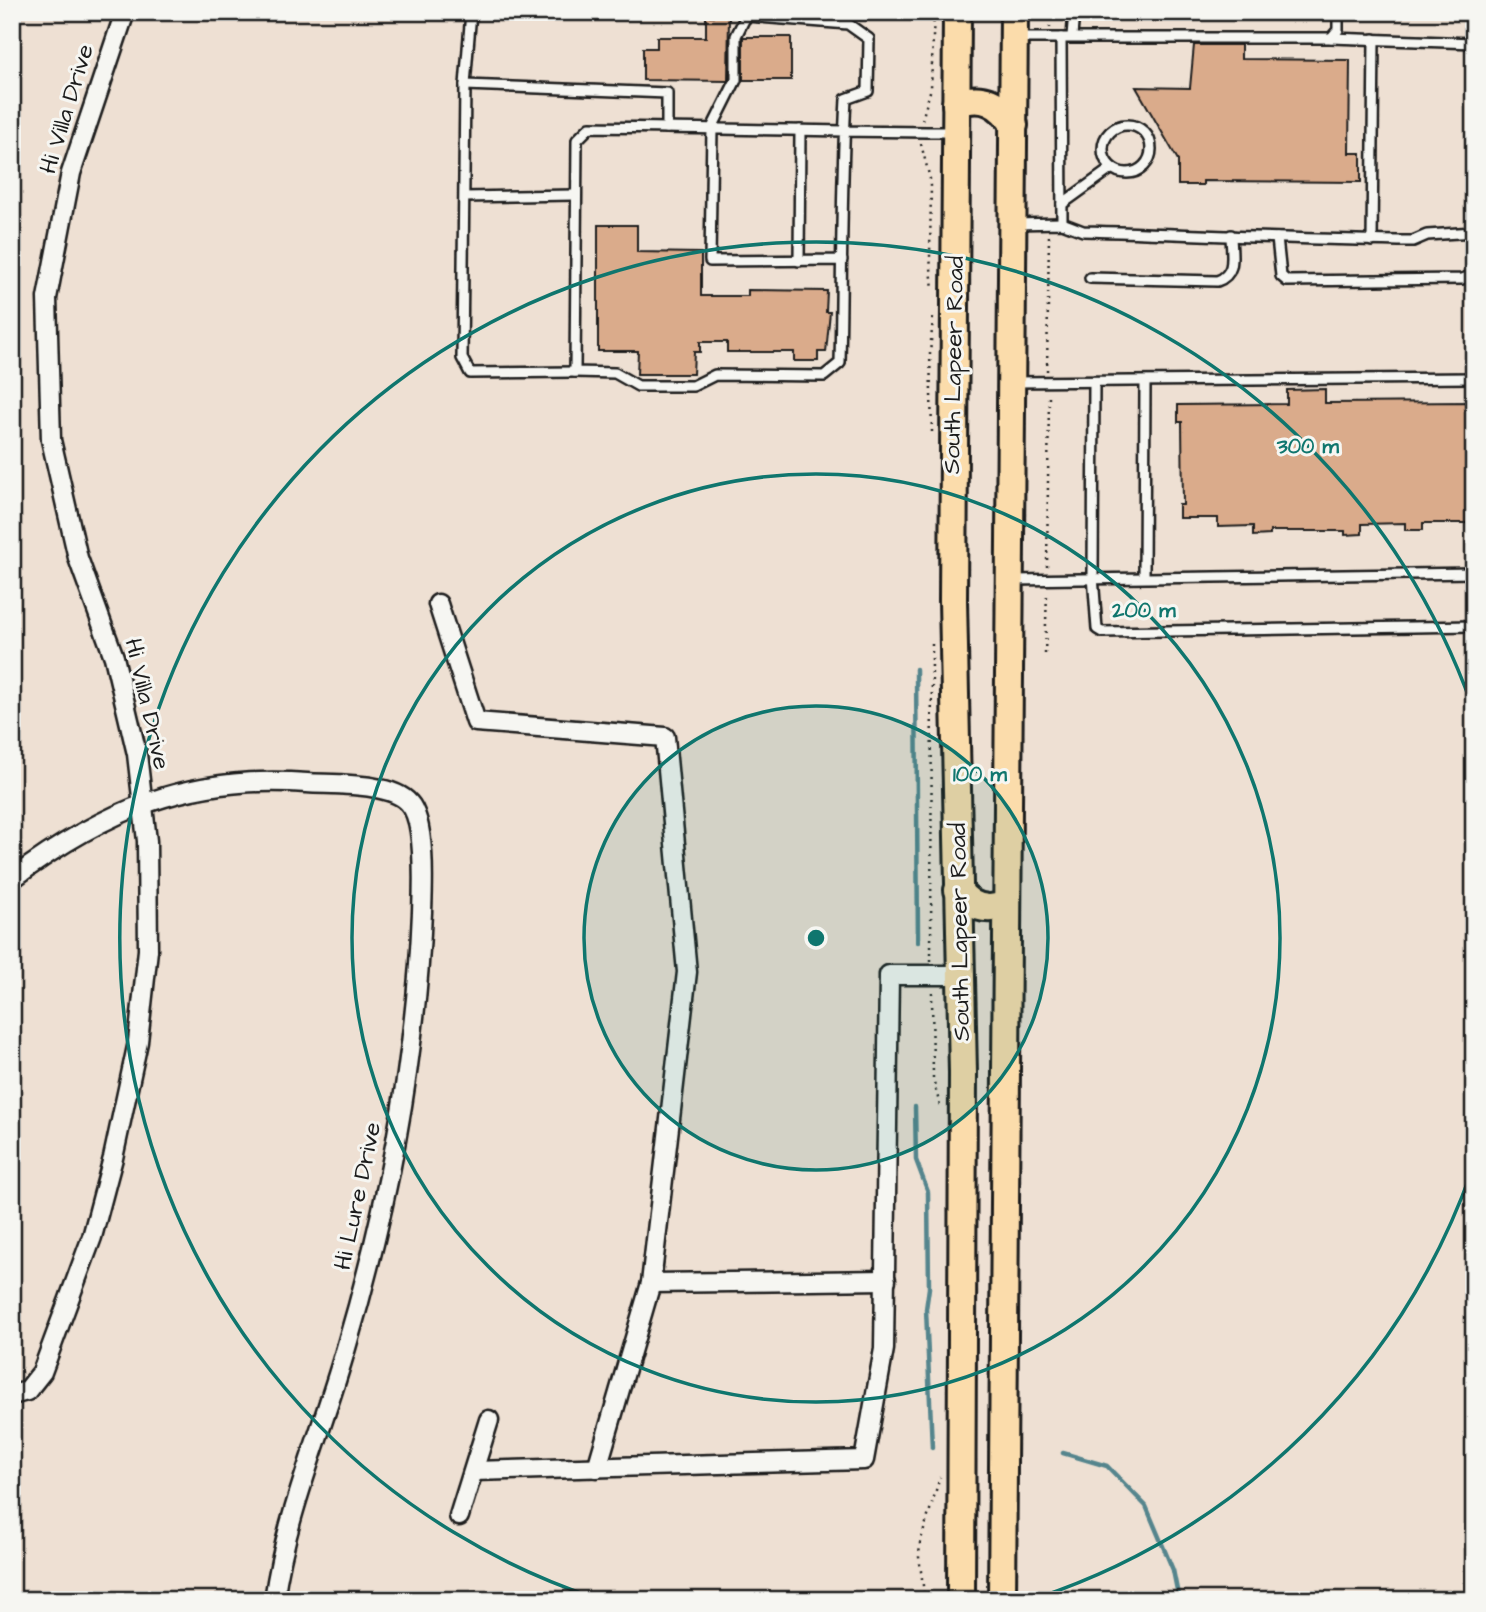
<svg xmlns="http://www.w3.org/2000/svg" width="1486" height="1612" font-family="'Architects Daughter',sans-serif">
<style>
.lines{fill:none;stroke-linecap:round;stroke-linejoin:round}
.stream{stroke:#55858d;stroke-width:4.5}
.building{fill:#daab8b;stroke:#1c1c1c;stroke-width:2}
.service-casing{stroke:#1c1c1c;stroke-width:14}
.minor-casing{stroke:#1c1c1c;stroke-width:23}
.primary-casing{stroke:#1c1c1c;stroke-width:32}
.path{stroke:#1c1c1c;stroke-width:2.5;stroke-dasharray:2 5;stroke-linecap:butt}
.service{stroke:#f6f6f2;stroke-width:9}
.minor{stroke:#f6f6f2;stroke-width:18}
.primary{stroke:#fbdcab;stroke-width:26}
.ring{fill:none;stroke:#0f766e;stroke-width:3.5}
.labels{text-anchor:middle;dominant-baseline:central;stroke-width:6;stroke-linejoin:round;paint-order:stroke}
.street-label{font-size:24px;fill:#1c1c1c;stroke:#f6f6f2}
.centre{fill:#0f766e;stroke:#f6f6f2;stroke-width:3.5}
.ring-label{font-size:21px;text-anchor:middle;font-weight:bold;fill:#0f766e;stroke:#f6f6f2;stroke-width:6;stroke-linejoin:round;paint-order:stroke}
</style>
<rect width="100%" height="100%" fill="#eee0d3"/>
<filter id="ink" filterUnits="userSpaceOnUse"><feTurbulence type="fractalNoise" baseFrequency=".0143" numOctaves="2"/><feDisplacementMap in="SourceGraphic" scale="14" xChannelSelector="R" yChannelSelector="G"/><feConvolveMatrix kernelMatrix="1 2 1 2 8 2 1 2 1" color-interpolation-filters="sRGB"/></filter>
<g filter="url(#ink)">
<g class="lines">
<g class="stream">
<polyline points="916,669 918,942"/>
<polyline points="915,1107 916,1160 928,1192 929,1288 926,1309 932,1448"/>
<polyline points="1063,1453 1107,1466 1146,1506 1173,1570 1179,1600"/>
</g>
</g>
<g class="building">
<polygon points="706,16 729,16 728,81 643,80 643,48 657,48 657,37 706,37"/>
<rect x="743" y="37" width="48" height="43"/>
<polygon points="1194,45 1241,45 1241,59 1350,60 1349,153 1361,153 1361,182 1203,181 1203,185 1178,185 1178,160 1136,87 1190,88"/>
<polygon points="598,225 637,225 637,252 701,253 701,296 748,296 748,290 827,291 826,312 830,312 826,352 818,352 818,361 794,361 794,352 727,352 727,342 700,342 700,352 694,352 693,374 637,374 638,351 598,351"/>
<polygon points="1325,389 1325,403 1474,402 1474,523 1423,523 1423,530 1405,530 1405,523 1362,524 1362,534 1345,535 1345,531 1270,531 1270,535 1253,536 1253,526 1218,527 1218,518 1179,518 1179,505 1183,505 1182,422 1178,422 1178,405 1287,404 1287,390"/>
</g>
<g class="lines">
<g class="service-casing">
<g id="service">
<polyline points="471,12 465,85 462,358 470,373 575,372"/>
<polyline points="1072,36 1074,12"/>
<polyline points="1018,38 1331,38 1338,30 1338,12"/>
<polyline points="1061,38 1062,223"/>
<polyline points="1331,38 1474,43"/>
<polyline points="465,85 667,93 667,128"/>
<circle cx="1127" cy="149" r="24"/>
<polyline points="465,197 574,195"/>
<polyline points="1062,204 1112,168"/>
<path d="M1014,224l48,-1 21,8c110,3 220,9 330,10l14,-6 47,-3"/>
<polyline points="1277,238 1281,276 1287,281 1462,279 1474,275"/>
<polyline points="1372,241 1374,39"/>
<path d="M842,260l-132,1 2,-133 24,-48v-44l10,-20 102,8 21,15 -1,52 -22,8c-5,88 -4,176 -6,264l-16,13 -109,-1 -22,11h-55l-23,-13 -40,-1 2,-232 13,-13c122,1 243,5 365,5"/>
<polyline points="799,261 800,130"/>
<path d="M1090,278l127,3c21,-7 14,-28 14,-46"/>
<polyline points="1014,382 1474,378"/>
<polyline points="1094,382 1093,576 1097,629 1102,632 1474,626"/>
<polyline points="1144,576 1145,383"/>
<polyline points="1014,580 1474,573"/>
</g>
</g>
<g class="minor-casing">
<g id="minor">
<polyline points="438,604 476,722 665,737 687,972 651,1283 597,1468"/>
<path d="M12,879c92,-69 178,-105 295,-96 27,2 84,-1 102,20 17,18 14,84 13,109 -6,149 -34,294 -76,436 -24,84 -60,165 -72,252"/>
<polyline points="651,1283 886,1280"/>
<polyline points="12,1395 27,1391 42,1372 92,1237 113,1158 138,1042 148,950 147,841 137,754 114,657 78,558 51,440 47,298 71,173 125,12"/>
<polyline points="474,1471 864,1460 884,1349 889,975 961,975"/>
<polyline points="459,1516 489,1420"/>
</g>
</g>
<g class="primary-casing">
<g id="primary">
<polyline points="957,12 953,600 963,1073 961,1600"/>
<path d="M956,104c26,-11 44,-1 58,21"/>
<path d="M958,890c12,17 29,23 48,14"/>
<polyline points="1002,1600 1014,12"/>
</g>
</g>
<g class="path">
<polyline points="1050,28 1050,12"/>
<polyline points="922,120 931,88 934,12"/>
<polyline points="921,144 931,183 930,257 933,289"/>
<polyline points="1047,371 1049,234"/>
<polyline points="932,432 930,354 933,317"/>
<polyline points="1047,567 1049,395"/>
<polyline points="1045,654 1047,591"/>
<polyline points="931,961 932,642"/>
<polyline points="932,992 933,1078 941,1110"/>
<polyline points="925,1600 919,1557 920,1543 940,1477"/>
</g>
<use href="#service" class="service"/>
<use href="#minor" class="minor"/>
<use href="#primary" class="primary"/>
</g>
</g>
<circle cx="816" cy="938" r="232" fill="#0f766e" fill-opacity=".12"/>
<g class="ring">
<circle cx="816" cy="938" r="232"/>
<circle cx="816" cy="938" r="464"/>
<path d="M1472 1170A696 696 0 0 1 1037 1598M595 1598A696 696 0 1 1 1472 706"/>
</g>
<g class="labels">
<g class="street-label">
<text transform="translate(67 109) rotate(-73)">Hi Villa Drive</text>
<text transform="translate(954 365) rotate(-89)">South Lapeer Road</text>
<text transform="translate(147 704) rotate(77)">Hi Villa Drive</text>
<text transform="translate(960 932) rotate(-91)">South Lapeer Road</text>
<text transform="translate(358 1196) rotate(-78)">Hi Lure Drive</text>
</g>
</g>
<circle cx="816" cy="938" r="10" class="centre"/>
<g class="ring-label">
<text x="1308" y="453">300 m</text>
<text x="1144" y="617">200 m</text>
<text x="980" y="781">100 m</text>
</g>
<rect width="1486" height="1612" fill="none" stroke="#f6f6f2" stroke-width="42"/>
<rect x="21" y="21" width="1444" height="1570" fill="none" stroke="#1c1c1c" stroke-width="2.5" filter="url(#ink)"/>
</svg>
